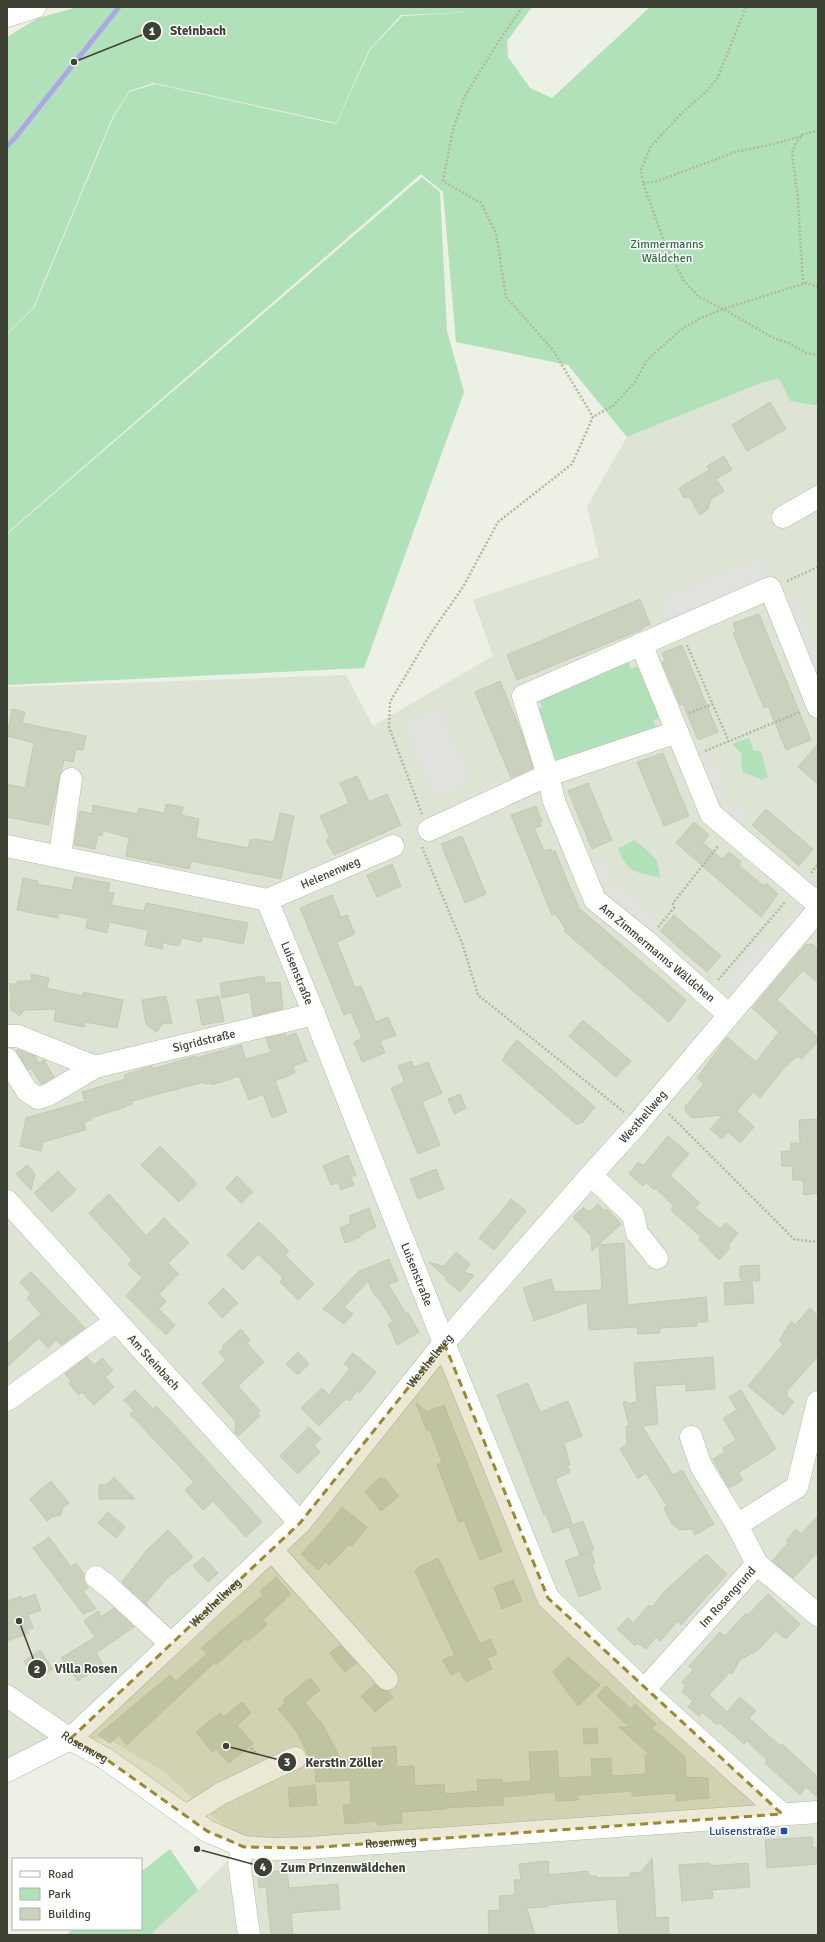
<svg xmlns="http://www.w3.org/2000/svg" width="825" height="1942" font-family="Signika,sans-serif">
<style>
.residential{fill:#dee4d4}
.green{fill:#b1e1b8}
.parking{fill:#e0e2dd}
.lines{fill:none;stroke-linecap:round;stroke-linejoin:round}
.stream{stroke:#ada7e8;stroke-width:5}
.building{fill:#cad1bc;stroke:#c3cbb0}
.minor-casing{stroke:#b4bba9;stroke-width:23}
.path{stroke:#b0bb9b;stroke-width:2.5;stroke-dasharray:2 2;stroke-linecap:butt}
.minor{stroke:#fff;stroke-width:22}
.marked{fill:#998a2e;fill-opacity:0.2;stroke:#998a2e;stroke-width:3;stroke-dasharray:8 5;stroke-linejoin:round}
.transit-dot{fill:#1a4fb4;stroke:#fff;stroke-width:1.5}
.labels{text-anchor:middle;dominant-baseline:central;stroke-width:3;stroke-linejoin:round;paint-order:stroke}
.park-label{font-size:12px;fill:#2f6d42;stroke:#fff}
.street-label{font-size:12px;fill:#3e4235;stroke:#fff}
.transit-label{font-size:12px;fill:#164399;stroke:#fff;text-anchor:end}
.leader{fill:none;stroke:#3e4235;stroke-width:1.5}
.callout-dot{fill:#3e4235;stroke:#fff;stroke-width:1.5}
.mark-label{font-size:12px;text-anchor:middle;font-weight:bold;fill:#fff}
.callout-label{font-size:13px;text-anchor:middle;font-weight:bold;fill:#3e4235;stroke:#fff;stroke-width:3;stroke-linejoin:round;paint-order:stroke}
</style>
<rect width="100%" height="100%" fill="#ecf0e5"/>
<polygon class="residential" points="779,379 791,401 818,406 818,1935 150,1935 245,1845 164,1772 109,1739 70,1739 7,1770 7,687 346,675 373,726 493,656 473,600 599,557 587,506 627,437 764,382"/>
<g class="green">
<polygon points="78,7 532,7 507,41 508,57 530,88 552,98 650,7 818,7 818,406 790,401 779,379 764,382 627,437 568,365 456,342 443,192 421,174 7,533 7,334 34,308 114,116 129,92 155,84 336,124 370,50 402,16 468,12 401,15 369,50 336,123 154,83 129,91 113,116 33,308 7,333 7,37 38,18"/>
<polygon points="422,177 440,192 447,331 464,392 364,668 7,685 7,534"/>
<polygon points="627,659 631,669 641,665 663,717 653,721 657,729 555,762 533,711 542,707 538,697"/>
<polygon points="749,738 754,751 761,751 768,777 762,780 743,772 741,764 742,754 732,744"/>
<path d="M634,840l14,11 9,10 3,16c-23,-4 -33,-4 -42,-28z"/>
<polygon points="170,1849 198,1890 150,1935 66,1935 73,1929 141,1929 141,1872"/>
</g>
<g class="parking">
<polygon points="760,558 769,580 669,621 660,599"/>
<polygon points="796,599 810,634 799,638 785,604"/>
<polygon points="812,639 818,654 818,676 815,677 801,644"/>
<polygon points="440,708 471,783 435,798 403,723"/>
<polygon points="711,753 727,792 716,796 700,757"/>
<polygon points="731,800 750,815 743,824 724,809"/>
<polygon points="601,854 612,881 602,885 591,858"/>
<polygon points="613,882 659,922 651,930 605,891"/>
<polygon points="761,940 771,948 734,993 724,985"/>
</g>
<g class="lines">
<polyline class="stream" points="7,146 14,139 119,7"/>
</g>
<g class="building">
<polygon points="770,402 786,429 747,451 732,425"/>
<polygon points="724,456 732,470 716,479 724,491 711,499 708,509 700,515 690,498 683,497 679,488 709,470 707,466"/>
<polygon points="640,599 650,624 642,628 643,629 517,680 507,655"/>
<polygon points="759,614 811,740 786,750 768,706 764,708 733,633 736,631 733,623"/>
<polygon points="682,645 718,732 698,740 683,704 680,705 662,662 665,660 662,653"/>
<polygon points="500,681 521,731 533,768 511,778 475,692"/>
<polygon points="12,709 25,712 22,723 86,736 83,750 76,749 73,762 64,760 49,825 7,817 7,784 25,788 34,743 7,736"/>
<polygon points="818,744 818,784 798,767"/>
<polygon points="663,753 689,816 664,826 637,762"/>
<polygon points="357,776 369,802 387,794 401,825 334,855 326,840 330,838 320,816 349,803 340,783"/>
<polygon points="588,783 612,840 592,849 568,791"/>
<polygon points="166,804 183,807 181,815 199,819 196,838 248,848 250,840 255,839 274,842 280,813 294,816 281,879 191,861 189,869 126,856 129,838 103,830 102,836 98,835 95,849 74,845 80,811 92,814 93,805 137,814 139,808 164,813"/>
<polygon points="536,806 542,821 539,822 541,826 534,828 544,851 551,849 552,853 555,851 579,908 686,1000 669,1022 564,931 566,929 555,914 552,915 511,815"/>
<polygon points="766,809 813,849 799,866 752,825"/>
<polygon points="694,822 709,835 703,843 722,859 729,852 741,862 739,865 742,868 764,886 766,883 778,894 761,917 676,843"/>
<polygon points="462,836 486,894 465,903 441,844"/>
<polygon points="392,864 401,886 377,897 367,875"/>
<polygon points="75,877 110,883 108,892 114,893 111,905 144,911 146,903 248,923 243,944 203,936 201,942 181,938 179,946 163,943 162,949 145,945 148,930 109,922 107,933 86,928 88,918 59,913 58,918 17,910 23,878 38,881 37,884 72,890"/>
<polygon points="332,895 341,917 347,915 355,934 337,942 355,988 361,986 376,1022 388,1017 396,1035 380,1041 385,1053 362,1062 354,1042 362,1038 351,1012 344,1015 300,908"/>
<polygon points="674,915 721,956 707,972 660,931"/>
<polygon points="813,944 818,949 818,983 803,970 777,1000 818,1037 818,1041 802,1059 797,1056 785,1067 760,1098 753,1092 737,1111 754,1127 740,1143 728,1132 722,1139 710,1129 723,1115 692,1118 686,1112 685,1107 704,1084 697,1078 727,1037 756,1062 779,1032 752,1008 805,945"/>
<polygon points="31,974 49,978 47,988 83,996 83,992 123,1000 117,1028 85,1022 84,1027 54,1021 56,1009 25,1010 19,1016 14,1011 11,1011 10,984 18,984 17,981 32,981"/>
<polygon points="264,976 265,983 280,982 283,1009 253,1016 250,992 222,998 220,983"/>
<polygon points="166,996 172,1023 162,1024 157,1032 146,1025 142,1000"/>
<polygon points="219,996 224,1021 202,1025 197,1000"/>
<polygon points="583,1020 631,1061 616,1077 569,1036"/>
<polygon points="296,1033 307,1061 293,1066 295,1073 275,1081 287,1112 272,1118 263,1094 249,1100 239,1076 212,1085 211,1083 204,1084 204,1082 132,1101 132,1104 125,1106 126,1107 90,1118 91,1120 84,1122 86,1130 43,1142 41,1151 20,1146 26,1118 85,1101 82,1092 125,1079 124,1075 152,1066 153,1069 195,1056 196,1058 241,1045 246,1059 271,1052 266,1038 286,1034 286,1037"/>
<polygon points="517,1040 595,1107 582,1123 580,1122 577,1125 502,1060 505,1057 504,1056"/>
<polygon points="19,1050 35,1056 39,1063 37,1064 44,1060 54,1077 41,1084 31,1068 28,1070 16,1051"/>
<polygon points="411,1061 414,1067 428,1062 442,1093 422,1102 440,1145 418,1154 391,1088 405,1082 398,1066"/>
<polygon points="460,1094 466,1108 454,1114 448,1099"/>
<polygon points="818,1119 818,1193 804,1195 803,1180 793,1180 792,1166 782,1166 781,1152 791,1151 791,1143 800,1143 799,1120"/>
<polygon points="668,1136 689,1154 670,1175 700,1203 695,1208 720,1229 726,1223 738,1233 729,1244 729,1249 719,1260 699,1239 701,1237 671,1210 674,1206 655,1188 654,1190 646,1182 643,1186 629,1174 638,1162 643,1166"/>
<polygon points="160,1146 197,1184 179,1202 141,1165"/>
<polygon points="348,1155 356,1175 351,1177 354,1185 341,1190 338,1182 331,1185 323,1166"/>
<polygon points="27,1165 35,1174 31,1190 16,1174"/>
<polygon points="436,1169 444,1189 418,1199 410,1179"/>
<polygon points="58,1171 76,1190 52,1212 34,1193"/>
<polygon points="237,1176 253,1192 241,1203 226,1188"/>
<polygon points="109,1194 146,1236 164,1218 189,1243 168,1263 179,1274 159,1294 166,1301 159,1309 175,1325 166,1335 126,1296 142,1278 128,1264 132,1260 89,1213"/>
<polygon points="511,1199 526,1211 494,1250 479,1238"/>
<polygon points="598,1204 605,1211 607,1209 621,1224 592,1251 591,1236 573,1217 584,1207 589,1212"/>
<polygon points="369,1208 376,1227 365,1232 359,1238 345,1243 340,1228 351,1223 349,1216"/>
<polygon points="259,1222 289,1251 285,1255 314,1284 298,1300 280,1282 283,1278 258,1254 243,1270 227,1255"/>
<polygon points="624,1243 628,1305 706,1297 708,1322 697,1322 697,1326 660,1328 660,1333 638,1334 637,1327 589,1330 587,1302 534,1321 523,1288 551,1279 555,1292 602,1290 599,1245"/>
<polygon points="456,1252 470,1264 464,1272 474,1275 460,1292 446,1280 447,1278 428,1262 446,1267 444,1266"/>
<polygon points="389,1259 398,1281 388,1284 406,1314 408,1313 419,1332 397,1345 388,1324 393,1321 378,1297 376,1297 373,1292 368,1281 344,1307 353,1314 344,1324 323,1309 358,1272"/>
<polygon points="759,1265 760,1281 752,1281 754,1303 725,1305 724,1283 744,1281 740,1278 740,1266"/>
<polygon points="31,1272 85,1328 61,1345 56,1340 48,1348 39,1338 7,1367 7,1344 41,1314 27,1298 31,1294 20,1282"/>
<polygon points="223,1288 238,1303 222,1318 208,1303"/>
<polygon points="810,1308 818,1316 818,1356 786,1392 788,1394 786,1395 794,1402 783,1415 748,1386 783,1344 779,1341 791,1321 795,1325"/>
<polygon points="241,1329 250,1340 247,1343 264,1362 238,1386 260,1411 258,1413 260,1416 238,1436 235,1433 236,1422 202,1383 226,1360 219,1352 224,1348 222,1346"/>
<polygon points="298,1352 309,1364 298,1375 286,1364"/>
<polygon points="353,1353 376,1372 359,1393 357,1391 349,1401 346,1399 319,1426 301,1408 322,1388 329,1395 350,1368 344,1364"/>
<polygon points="87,1357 94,1365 102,1358 113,1370 105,1377 114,1387 94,1405 82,1392 79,1395 69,1384 71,1381 65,1374"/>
<polygon points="713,1357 715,1389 686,1391 686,1384 655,1386 658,1424 642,1426 673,1475 682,1470 714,1524 695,1535 692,1529 680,1530 672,1524 664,1508 667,1506 646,1473 638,1479 620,1449 627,1444 626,1426 629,1426 623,1402 626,1401 628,1404 637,1402 634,1363"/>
<polygon points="528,1383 540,1412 568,1401 582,1436 564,1443 570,1465 567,1465 570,1472 555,1479 573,1525 583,1521 594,1550 580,1555 569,1527 553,1533 546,1514 544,1515 497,1395"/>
<polygon points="135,1390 153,1409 156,1406 181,1432 262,1522 246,1537 213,1501 203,1510 185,1490 194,1482 130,1414 134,1411 124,1400"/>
<polygon points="741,1390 776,1449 738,1473 743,1480 729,1488 713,1459 725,1452 723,1448 736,1440 723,1418 737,1410 729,1397"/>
<polygon points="416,1403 427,1412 444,1405 502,1551 480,1560 464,1520 459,1522 437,1465 442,1462 430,1430 427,1431"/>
<polygon points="309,1427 321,1439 314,1445 320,1452 298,1474 280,1456"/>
<polygon points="114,1477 135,1499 99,1499 99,1485 106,1485"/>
<polygon points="379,1478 385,1479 399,1496 381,1511 365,1492"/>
<polygon points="51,1481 69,1503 63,1508 61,1515 52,1517 47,1521 30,1499"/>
<polygon points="342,1507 367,1527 352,1546 350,1544 329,1565 326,1562 318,1570 301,1554 321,1533"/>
<polygon points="108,1512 125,1527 116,1538 98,1523"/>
<polygon points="818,1516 818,1552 793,1578 772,1561 788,1543 786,1541 796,1529 801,1534"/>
<polygon points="168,1530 193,1557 172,1575 171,1574 146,1603 151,1609 122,1582 146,1551"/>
<polygon points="49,1537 71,1567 76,1563 84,1574 84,1582 88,1588 83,1591 96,1609 83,1614 33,1548"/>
<polygon points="591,1551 595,1563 592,1565 601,1589 579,1597 565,1561"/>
<polygon points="706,1554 727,1574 681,1625 678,1621 660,1641 656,1637 646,1649 638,1643 635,1646 617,1629 628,1618 633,1623 649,1605 652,1607 665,1591"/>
<polygon points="203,1557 218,1573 208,1582 193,1566"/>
<polygon points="438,1558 480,1644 490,1639 497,1654 487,1658 492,1669 466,1682 460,1671 451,1675 443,1660 455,1655 415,1572 419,1567"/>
<polygon points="276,1577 291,1594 263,1620 267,1625 248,1641 246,1638 216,1665 214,1663 127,1745 119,1735 110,1743 98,1735 170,1675 176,1681 207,1654 201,1648 263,1595 260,1591"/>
<polygon points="513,1580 522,1601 502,1609 494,1587"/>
<polygon points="35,1594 41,1610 28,1615 33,1628 26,1630 29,1633 7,1641 7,1601 21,1596 22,1599"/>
<polygon points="768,1594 800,1624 786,1639 776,1631 758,1650 740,1660 732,1674 730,1672 709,1695 727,1712 740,1697 756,1711 749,1718 780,1746 782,1744 818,1777 818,1798 806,1787 800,1795 765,1763 767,1760 747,1741 744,1744 720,1723 717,1725 702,1712 699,1716 688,1707 693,1701 682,1692 685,1685 682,1682 693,1670 689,1666 720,1632 725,1636 746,1613 748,1615"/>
<polygon points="114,1608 134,1627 96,1653 103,1664 78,1681 61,1658 95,1637 84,1621 86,1619 98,1611 101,1617"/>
<polygon points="340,1645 356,1663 345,1672 330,1653"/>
<polygon points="40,1650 53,1669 36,1680 24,1661"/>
<polygon points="568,1657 600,1685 578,1706 553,1672"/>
<polygon points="310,1678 320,1690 305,1703 323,1725 341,1760 373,1758 372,1748 396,1746 397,1767 414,1766 415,1786 444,1784 445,1794 478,1791 477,1780 502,1779 502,1783 531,1781 529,1752 557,1751 559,1778 592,1776 591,1759 611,1758 612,1776 646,1774 645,1755 650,1755 619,1727 629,1727 597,1696 606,1686 631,1709 635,1704 656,1724 652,1728 685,1757 686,1777 708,1778 709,1798 676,1801 676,1793 632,1796 632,1791 578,1795 578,1800 556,1801 555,1792 503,1797 504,1805 502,1805 445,1808 446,1809 401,1812 402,1823 378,1825 377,1821 345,1824 343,1805 351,1804 350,1780 316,1782 315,1768 296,1731 278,1709 285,1703 283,1700"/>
<polygon points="375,1684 383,1691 388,1691 393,1697 375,1712 361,1696"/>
<polygon points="242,1702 251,1713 237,1725 253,1744 229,1763 216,1749 212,1752 196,1732 220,1713 224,1717"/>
<polygon points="597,1728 598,1743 584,1744 583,1729"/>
<polygon points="315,1785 317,1805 290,1807 288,1788"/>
<polygon points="812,1837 813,1848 818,1847 818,1864 767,1868 765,1840"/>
<polygon points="652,1858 656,1918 668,1917 669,1935 619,1935 616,1899 547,1905 547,1907 527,1908 535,1935 489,1935 488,1911 500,1910 499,1896 515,1895 514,1880 521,1880 519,1864 548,1861 549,1875 588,1871 588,1876 597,1876 597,1878 630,1877 630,1873 641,1872"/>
<polygon points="710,1863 710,1866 748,1863 750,1887 712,1890 713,1898 682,1901 679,1865"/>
<polygon points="287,1870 289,1888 338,1884 340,1909 291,1913 293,1935 271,1935 266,1887 259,1888 258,1873"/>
</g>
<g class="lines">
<g class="minor-casing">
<g id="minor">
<polyline points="7,16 35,7"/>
<polyline points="783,517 818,497"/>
<polyline points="641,644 711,814 818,904"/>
<polyline points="429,830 548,775 677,732"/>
<polyline points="7,846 267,900"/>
<polyline points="60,855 71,779"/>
<path id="s1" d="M267,900l47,114 130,329 104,255 96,92 138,124"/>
<path id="s2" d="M267,900l126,-54"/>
<polyline points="729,1015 646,941 595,900 554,801 548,775 523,696 770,588 818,707"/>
<polyline points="7,1036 18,1036 95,1067"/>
<path id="s3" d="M7,1059l20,32 11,7 10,-3 47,-28 219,-53"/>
<polyline points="591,1175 633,1215 637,1233 657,1258"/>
<path id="s4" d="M7,1201l293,322"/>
<polyline points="7,1400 116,1321"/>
<polyline points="691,1437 701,1466 737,1525"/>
<polyline points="272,1550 387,1679"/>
<polyline points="757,1564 737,1525 797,1487 818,1402"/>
<polyline points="96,1577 110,1588 171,1644"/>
<path id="s5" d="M644,1690l113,-126 61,51"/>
<path id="s6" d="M7,1696l63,43 36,20 101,72 37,16 29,2 34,-1 511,-36"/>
<path id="s7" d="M7,1771l63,-32 230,-216 144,-180 147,-168 47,-52 180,-213"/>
<polyline points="186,1816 222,1793 295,1758"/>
<polyline points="244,1847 239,1862 249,1935"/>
</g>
</g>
<g class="path">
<polyline points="522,7 497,44 465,96 453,129 443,181 481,203 496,233 506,297 553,350 593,417"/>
<polyline points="746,7 718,77 708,90 682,113 651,146 641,170 643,183 666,247 684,281 699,297 723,309 806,283 818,287"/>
<polyline points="643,183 658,181 735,152 774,144 802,136"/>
<polyline points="803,284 798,200 792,153 796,143 802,135 818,130"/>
<polyline points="787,581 818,567"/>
<polyline points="687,645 729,742"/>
<polyline points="689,713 713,704"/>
<polyline points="705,751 800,712"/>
<polyline points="422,814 389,727 390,702 431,633 463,587 498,522 572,464 593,417 614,405 635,382 647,360 683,328 701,318 723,309 775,339 789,343 806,353 818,355"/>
<polyline points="422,847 462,943 478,995 624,1112"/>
<polyline points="811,873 818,864"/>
<polyline points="658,927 674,908 673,903 719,845"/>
<polyline points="718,980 786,901"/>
<polyline points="669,1114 794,1239 818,1242"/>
<polyline points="251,1748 258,1755"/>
</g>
<use href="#minor" class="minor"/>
</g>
<path class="marked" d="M444,1343l104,255 234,216 -475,34 -63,-1 -37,-16 -101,-72 -36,-20 230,-216z"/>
<rect class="transit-dot" x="780" y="1827" width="8" height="8" rx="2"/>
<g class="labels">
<g class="park-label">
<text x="667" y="244">Zimmermanns<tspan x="667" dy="14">Wäldchen</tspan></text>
</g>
<g class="street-label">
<text stroke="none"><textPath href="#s2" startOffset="69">Helenenweg</textPath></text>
<text transform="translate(657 953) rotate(40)">Am Zimmermanns Wäldchen</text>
<text stroke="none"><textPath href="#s1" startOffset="79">Luisenstraße</textPath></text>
<text stroke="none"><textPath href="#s3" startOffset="228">Sigridstraße</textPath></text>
<text stroke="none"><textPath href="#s7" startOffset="918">Westhellweg</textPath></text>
<text stroke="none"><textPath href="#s1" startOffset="403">Luisenstraße</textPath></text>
<text stroke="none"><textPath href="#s7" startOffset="594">Westhellweg</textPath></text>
<text stroke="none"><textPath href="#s4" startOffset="218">Am Steinbach</textPath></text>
<text stroke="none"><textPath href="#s5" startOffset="125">Im Rosengrund</textPath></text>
<text stroke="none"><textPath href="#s7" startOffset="270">Westhellweg</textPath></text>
<text stroke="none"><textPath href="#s6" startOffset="93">Rosenweg</textPath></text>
<text stroke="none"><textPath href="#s6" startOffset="429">Rosenweg</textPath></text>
</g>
<g class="transit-label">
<text x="776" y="1831">Luisenstraße</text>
</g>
</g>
<path class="leader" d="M74 62L152 31M19 1621L37 1669M226 1746L287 1762M197 1849L263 1867"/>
<g class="callout-dot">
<circle cx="74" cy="62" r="4"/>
<circle cx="19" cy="1621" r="4"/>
<circle cx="226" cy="1746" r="4"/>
<circle cx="197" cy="1849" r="4"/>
<circle cx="152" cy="31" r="10"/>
<circle cx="37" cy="1669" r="10"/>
<circle cx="287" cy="1762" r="10"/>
<circle cx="263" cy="1867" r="10"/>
</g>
<g class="mark-label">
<text x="152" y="35">1</text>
<text x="37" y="1673">2</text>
<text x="287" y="1766">3</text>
<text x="263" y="1871">4</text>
</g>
<g class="callout-label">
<text x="198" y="35">Steinbach</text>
<text x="86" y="1673">Villa Rosen</text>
<text x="344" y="1767">Kerstin Zöller</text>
<text x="343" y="1872">Zum Prinzenwäldchen</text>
</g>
<rect width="825" height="1942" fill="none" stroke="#3e4235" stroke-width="16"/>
<rect x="12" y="1858" width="130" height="72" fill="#ffffff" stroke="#b2b3ae"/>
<rect x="20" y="1871" width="20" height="6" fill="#ffffff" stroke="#b2b3ae"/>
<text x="48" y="1878" font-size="12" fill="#3e4235">Road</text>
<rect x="20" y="1888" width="20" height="12" fill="#b1e1b8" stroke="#b2b3ae"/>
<text x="48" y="1898" font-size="12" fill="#3e4235">Park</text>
<rect x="20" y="1908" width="20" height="12" fill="#cad1bc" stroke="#b2b3ae"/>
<text x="48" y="1918" font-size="12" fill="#3e4235">Building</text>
</svg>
